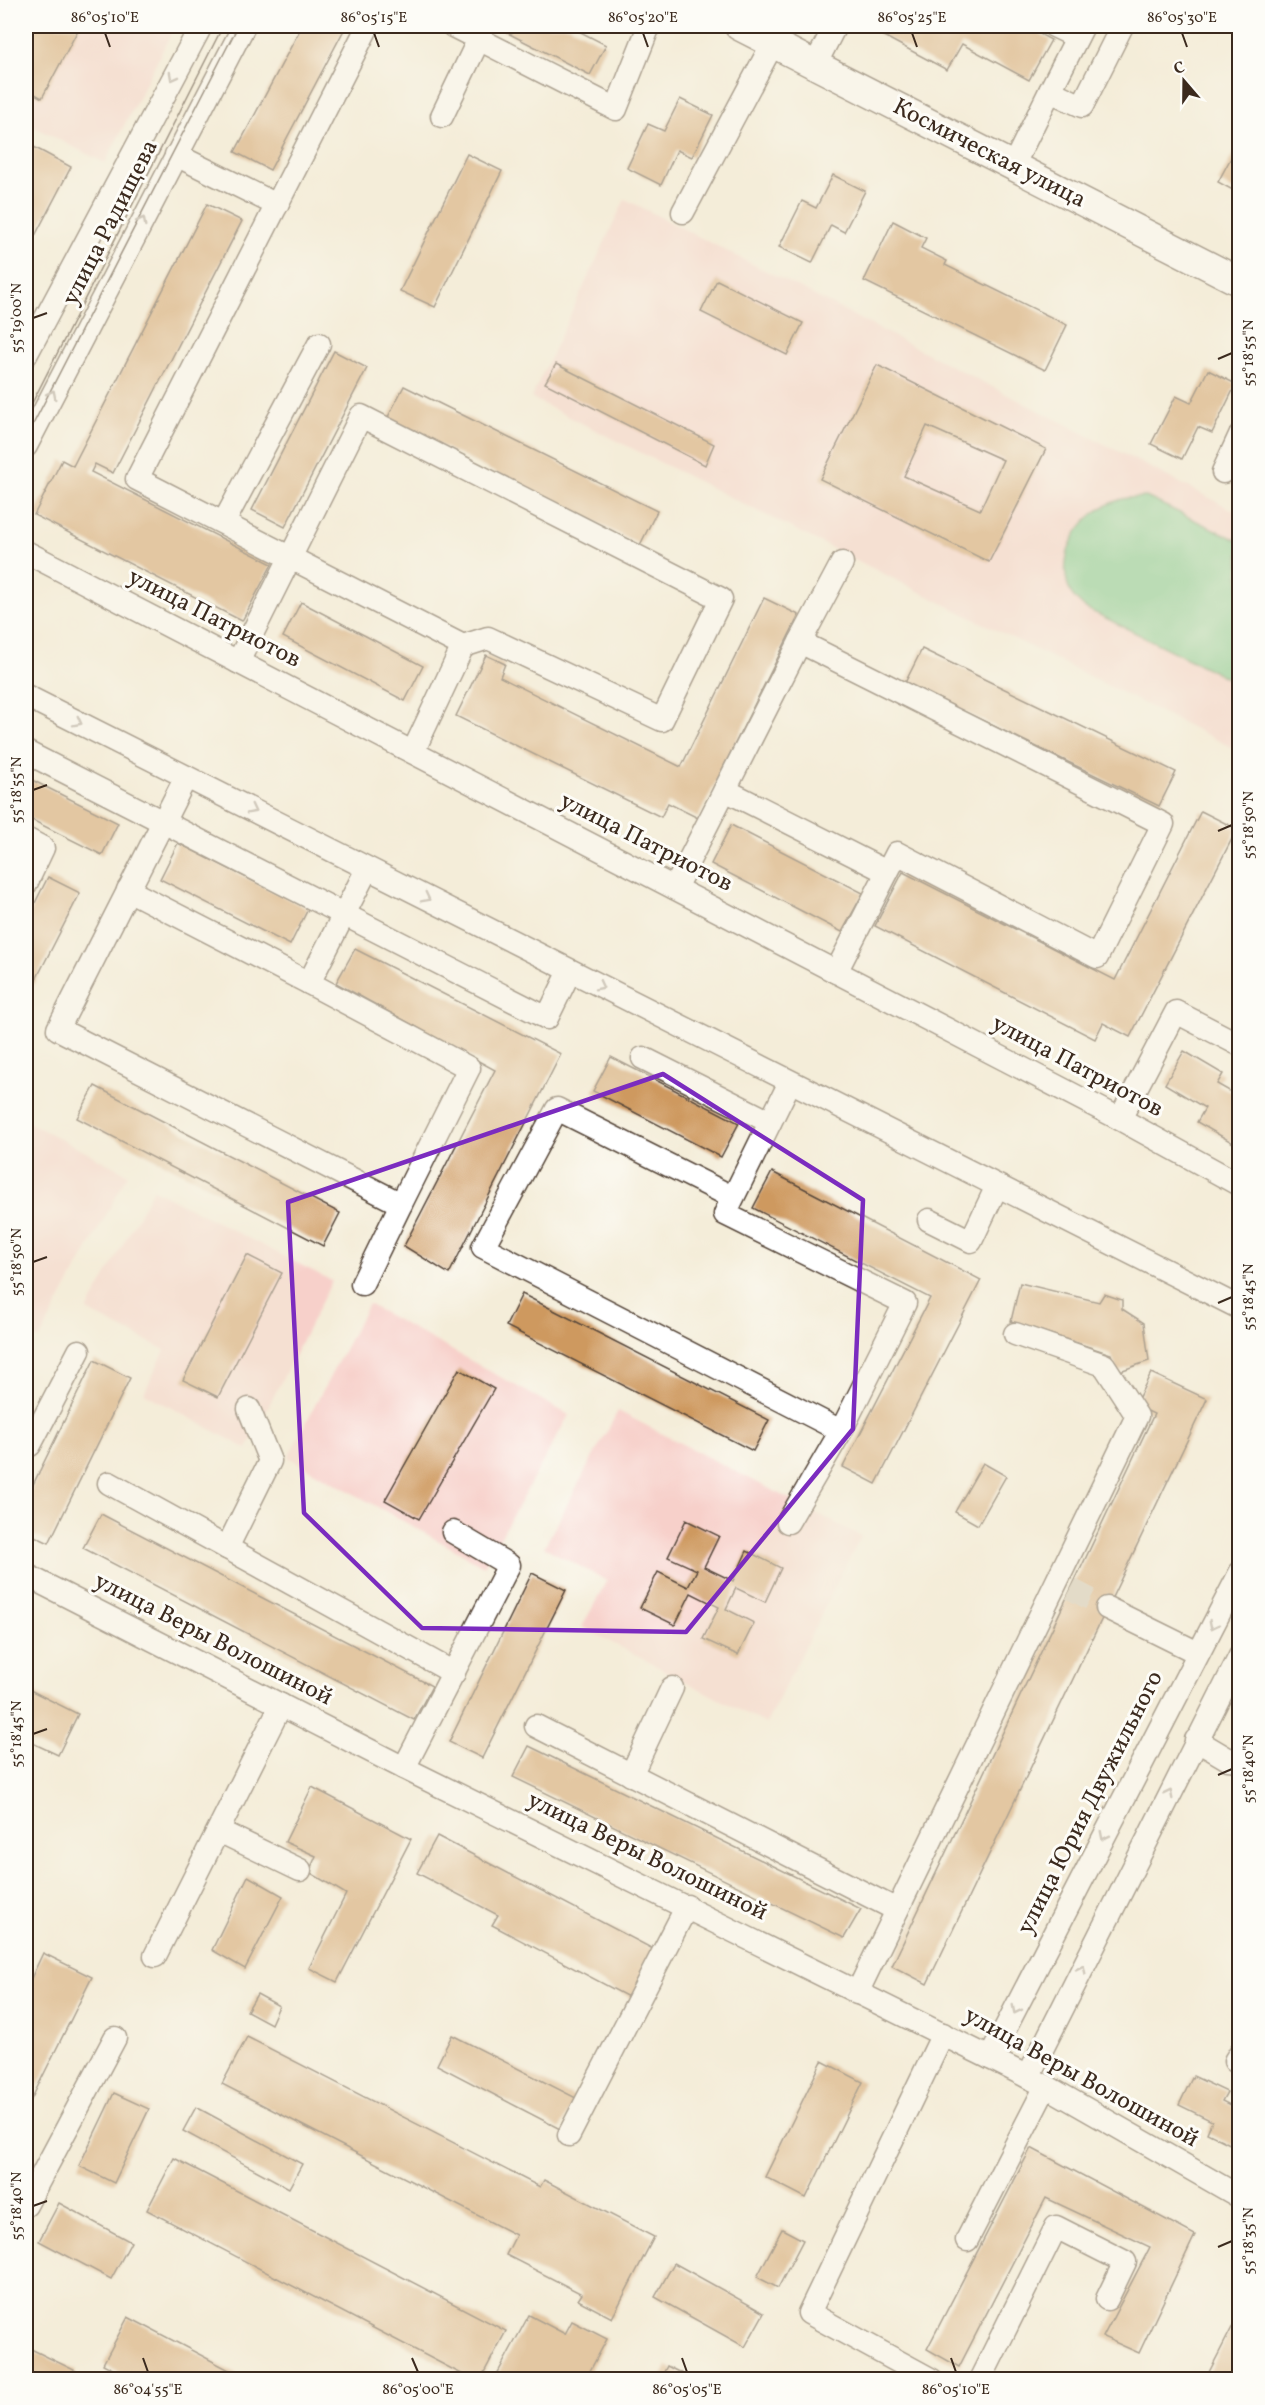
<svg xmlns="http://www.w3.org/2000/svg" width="1265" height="2405" font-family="Vollkorn,serif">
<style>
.built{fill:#f7d0ca}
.green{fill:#76c789;stroke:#587854;stroke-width:1.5}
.building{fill:#ce995f;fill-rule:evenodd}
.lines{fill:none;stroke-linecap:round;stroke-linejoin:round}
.minor-tunnel{stroke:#cfc6b4;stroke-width:22;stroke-dasharray:22 11;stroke-linecap:butt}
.minor-casing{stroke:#57473a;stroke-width:25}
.major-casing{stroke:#57473a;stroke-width:31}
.minor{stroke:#fff;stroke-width:22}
.major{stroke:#fff;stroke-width:28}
.tram{stroke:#3b2a1e;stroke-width:1.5}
.oneway{stroke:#a79f9a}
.marked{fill:none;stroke:#7b2cbf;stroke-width:4.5;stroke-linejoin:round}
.ticks{fill:none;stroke:#3b2a1e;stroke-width:2}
.labels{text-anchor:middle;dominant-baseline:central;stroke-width:6;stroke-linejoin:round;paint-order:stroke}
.street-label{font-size:24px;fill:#3b2a1e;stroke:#fdfcf7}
.neatline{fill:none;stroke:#3b2a1e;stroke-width:2}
.ticks-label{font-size:15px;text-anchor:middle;fill:#3b2a1e}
</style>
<rect width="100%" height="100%" fill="#fdfcf7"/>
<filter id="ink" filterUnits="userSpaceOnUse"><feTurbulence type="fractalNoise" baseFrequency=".0167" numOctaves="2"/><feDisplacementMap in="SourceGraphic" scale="12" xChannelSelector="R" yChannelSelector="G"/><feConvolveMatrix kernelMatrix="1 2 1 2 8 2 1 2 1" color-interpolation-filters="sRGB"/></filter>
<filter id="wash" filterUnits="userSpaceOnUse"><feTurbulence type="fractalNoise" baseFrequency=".008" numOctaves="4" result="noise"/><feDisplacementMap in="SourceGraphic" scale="24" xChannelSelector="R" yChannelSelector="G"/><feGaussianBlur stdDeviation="1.35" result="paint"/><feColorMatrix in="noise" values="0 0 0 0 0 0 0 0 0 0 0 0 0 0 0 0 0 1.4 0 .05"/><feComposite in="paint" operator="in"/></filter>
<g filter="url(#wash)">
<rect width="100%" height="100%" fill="#f4edd9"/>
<g class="built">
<polygon points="26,26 175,26 105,163 26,123"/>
<polygon points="625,199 1239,513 1239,751 531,398"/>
<polygon points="26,1121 128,1174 39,1340 26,1333"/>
<polygon points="153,1189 332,1281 247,1449 144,1393 165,1350 87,1311"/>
<polygon points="368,1304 569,1415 484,1566 288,1457"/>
<polygon points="618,1411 861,1536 766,1724 582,1627 607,1581 544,1547"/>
</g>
<path class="green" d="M1146,497l93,44v143l-154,-76c-5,-5 -13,-11 -15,-17 -16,-38 13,-80 49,-91 8,-3 19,-2 27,-3z"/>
<g id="blocks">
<g class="building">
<polygon points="26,26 80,26 42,98 26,89"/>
<polygon points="302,26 346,26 270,170 235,152"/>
<polygon points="494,26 569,26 606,45 590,75"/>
<polygon points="865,26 1025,26 1051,40 1029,80 962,44 947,70"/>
<polygon points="680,99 713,115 692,157 677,150 661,185 627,168 648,124 664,131"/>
<polygon points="1240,141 1240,194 1218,182"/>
<polygon points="30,145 71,167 26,253 26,153"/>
<polygon points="467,154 502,171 435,307 400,291"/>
<polygon points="833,175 865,191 844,232 831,225 812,263 779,247 802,201 816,208"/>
<polygon points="207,204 242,221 113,473 95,464 91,472 272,564 242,621 34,515 62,460 73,466"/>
<polygon points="893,221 926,238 921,248 947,261 945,265 1067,325 1045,370 864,281"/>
<polygon points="717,280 803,323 787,355 701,312"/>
<polygon points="334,351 367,368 285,527 252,510"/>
<polygon points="556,364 714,444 705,465 545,383"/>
<path d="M877,365l169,84 -57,113 -169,-83zM927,426l76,34 -23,50 -76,-34z"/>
<polygon points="1208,370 1236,384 1212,433 1198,427 1182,459 1151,444 1176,396 1191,403"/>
<polygon points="404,386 657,511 640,545 387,419"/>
<polygon points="764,598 799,615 698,818 668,803 661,817 456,716 486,655 505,664 500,677 681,767"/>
<polygon points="301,602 423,666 405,701 283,637"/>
<polygon points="922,649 1176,772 1159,806 905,683"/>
<polygon points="26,777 118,823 102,855 26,817"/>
<polygon points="1201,811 1237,829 1130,1037 1103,1023 1095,1039 875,926 903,872 1115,980"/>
<polygon points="731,825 863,893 842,932 711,864"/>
<polygon points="178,843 308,909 290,945 160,879"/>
<polygon points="48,877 80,893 26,999 26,921"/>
<polygon points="355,949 561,1054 449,1274 404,1246 495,1070 336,983"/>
<polygon points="1184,1051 1223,1074 1217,1084 1240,1097 1240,1147 1197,1122 1205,1108 1165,1084"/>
<polygon points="611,1057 739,1123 721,1157 593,1091"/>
<polygon points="95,1086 340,1213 323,1246 77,1118"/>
<polygon points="772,1172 981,1280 876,1484 843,1467 930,1298 753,1208"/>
<polygon points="247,1255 282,1273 218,1397 183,1380"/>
<polygon points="1020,1283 1099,1302 1104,1294 1122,1300 1122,1309 1144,1323 1149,1361 1117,1372 1111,1354 1011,1321"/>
<polygon points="522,1294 769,1420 753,1451 506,1326"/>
<polygon points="94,1360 130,1378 49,1543 26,1532 26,1499"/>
<polygon points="459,1369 494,1389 419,1519 385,1500"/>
<polygon points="1151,1373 1207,1399 927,1984 892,1966 1154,1414 1135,1405"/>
<polygon points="983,1463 1006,1476 978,1525 955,1512"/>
<polygon points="101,1514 432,1686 414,1720 83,1548"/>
<polygon points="686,1520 719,1536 704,1567 733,1581 747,1551 781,1568 765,1602 736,1588 726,1609 754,1623 738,1655 703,1639 719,1607 691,1593 675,1625 640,1608 658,1572 688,1587 697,1570 668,1557"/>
<polygon points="532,1573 566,1590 482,1758 449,1742"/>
<polygon points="26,1688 78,1714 58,1755 26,1740"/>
<polygon points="529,1746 861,1909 844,1938 513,1777"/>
<polygon points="312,1787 411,1839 337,1982 309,1968 346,1894 309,1872 316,1856 285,1842"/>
<polygon points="437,1836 657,1951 632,1999 492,1925 498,1915 417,1873"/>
<polygon points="248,1876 283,1896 245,1969 212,1950"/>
<polygon points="43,1953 92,1977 26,2110 26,1989"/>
<polygon points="257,1994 279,2006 271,2024 247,2011"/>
<polygon points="452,2035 576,2098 560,2129 437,2065"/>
<polygon points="247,2037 540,2187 544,2180 654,2237 612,2318 578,2300 582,2294 506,2255 516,2235 222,2084"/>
<polygon points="822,2061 863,2082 806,2198 765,2177"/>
<polygon points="1193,2076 1227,2092 1222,2101 1240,2110 1240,2149 1207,2133 1212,2121 1179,2105"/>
<polygon points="114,2093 149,2109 114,2183 79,2166"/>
<polygon points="196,2107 302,2164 289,2188 183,2131"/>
<polygon points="1031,2148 1195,2235 1139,2353 1103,2337 1150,2247 1046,2198 959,2367 927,2349"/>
<polygon points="174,2158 506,2331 480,2380 473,2380 147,2210"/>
<polygon points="59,2203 131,2242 111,2279 39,2241"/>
<polygon points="782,2229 803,2240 778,2288 757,2277"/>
<polygon points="674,2263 764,2313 745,2347 655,2297"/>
<polygon points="1240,2312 1240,2380 1205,2380"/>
<polygon points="529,2315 565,2334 572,2321 607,2339 585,2380 494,2380"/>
<polygon points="128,2317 237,2374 234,2380 133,2380 103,2364"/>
<polygon points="29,2348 76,2371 72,2380 26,2380 26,2354"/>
<polygon points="667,2366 694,2380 660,2380"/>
</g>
</g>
</g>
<g filter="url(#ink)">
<use href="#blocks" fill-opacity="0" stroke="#57473a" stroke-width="1.5"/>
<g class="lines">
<polyline class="minor-tunnel" points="1071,1589 1107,1608"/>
<g class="minor-casing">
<g id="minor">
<polyline points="453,26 616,109 649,26"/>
<polyline points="1054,26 1077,37"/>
<polyline points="815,65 835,26"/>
<polyline points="1050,91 1083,26"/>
<polyline points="442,116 479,39"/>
<polyline points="176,155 277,205"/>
<polyline points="1013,166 1050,91 1082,106 1122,26"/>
<polyline points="683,212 773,43"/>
<polyline points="26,355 201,26"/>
<polyline points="26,446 244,26"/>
<polyline points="1223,472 1240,435"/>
<polyline points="224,522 319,344"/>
<polyline points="26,552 1120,1119 1240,1185"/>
<polyline points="800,642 842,563"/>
<polyline points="238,662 361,416 721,599 662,720 488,638 463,646 137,479 368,26"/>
<polyline points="26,696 1240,1308"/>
<polyline points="26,752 547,1018 570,971"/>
<polyline points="413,752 463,646"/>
<polyline points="186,777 58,1029 401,1204 469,1068 309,983 367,869"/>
<polyline points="725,790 887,872"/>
<polyline points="26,839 43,848 26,884"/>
<polyline points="675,888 800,642 1163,824 1097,957 897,853 836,972"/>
<polyline points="128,890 309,983"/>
<polyline points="643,1058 770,1122"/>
<polyline points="1120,1119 1176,1012 1240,1045"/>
<polyline points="732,1197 557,1109 483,1247 841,1431 905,1303 725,1214 790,1082"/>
<polyline points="929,1220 971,1241 997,1186"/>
<polyline points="362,1284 401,1204"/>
<polyline points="30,1445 79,1351"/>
<polyline points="109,1483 454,1673"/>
<polyline points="788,1522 841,1431"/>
<polyline points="227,1548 270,1461 249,1409"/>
<polyline points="26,1575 404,1768 990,2058 1046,2086 1240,2197"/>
<polyline points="1107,1608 1198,1653"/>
<polyline points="536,1726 897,1910"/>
<polyline points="1196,1740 1228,1759 1240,1760"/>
<polyline points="404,1768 509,1565 453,1532"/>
<polyline points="631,1775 672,1688"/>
<polyline points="219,1831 300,1870"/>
<polyline points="155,1956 281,1705"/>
<polyline points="857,1993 1137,1416 1104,1365 1015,1334"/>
<polyline points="1240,2053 1235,2061 1240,2063"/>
<polyline points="990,2058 1240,1573"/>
<polyline points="1028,2077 1240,1656"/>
<polyline points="569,2135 687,1906"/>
<polyline points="26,2205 115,2038"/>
<polyline points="967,2240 1046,2086"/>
<polyline points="932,2380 809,2313 943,2034"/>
<polyline points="980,2380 1056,2227 1125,2262 1107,2299"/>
</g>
</g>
<g class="major-casing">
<polyline id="major" points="739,26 1240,282"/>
</g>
<use href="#minor" class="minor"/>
<use href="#major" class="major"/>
<g class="tram">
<polyline points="26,415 223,26"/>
<polyline points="26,438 238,26"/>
</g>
</g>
<defs><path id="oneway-chevron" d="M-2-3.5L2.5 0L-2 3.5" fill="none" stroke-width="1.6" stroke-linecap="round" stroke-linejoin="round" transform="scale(1.5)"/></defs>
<g class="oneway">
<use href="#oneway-chevron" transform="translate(173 77) rotate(118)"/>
<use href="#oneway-chevron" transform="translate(142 221) rotate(-63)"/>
<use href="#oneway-chevron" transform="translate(52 394) rotate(-63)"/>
<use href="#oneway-chevron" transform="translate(78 722) rotate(27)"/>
<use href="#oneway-chevron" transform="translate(252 810) rotate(27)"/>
<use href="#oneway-chevron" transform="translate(426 898) rotate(27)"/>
<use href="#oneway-chevron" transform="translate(600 986) rotate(27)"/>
<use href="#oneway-chevron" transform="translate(1213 1625) rotate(117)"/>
<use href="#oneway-chevron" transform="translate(1169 1794) rotate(-63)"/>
<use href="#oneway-chevron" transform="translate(1104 1836) rotate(117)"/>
<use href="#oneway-chevron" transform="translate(1082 1969) rotate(-64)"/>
<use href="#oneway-chevron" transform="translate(1016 2010) rotate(117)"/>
</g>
</g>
<path d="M0 0H1265V2405H0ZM663,1074l200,126 -10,229 -167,203 -264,-4 -118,-115 -16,-311z" fill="#f4edd9" fill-opacity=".55" fill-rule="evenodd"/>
<path class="marked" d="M663,1074l200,126 -10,229 -167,203 -264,-4 -118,-115 -16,-311z"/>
<path class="ticks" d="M105,33l5,14M374,33l5,14M643,33l5,14M912,33l5,14M1182,33l5,14M33,318l14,-5M1218,359l14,-6M33,790l14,-5M1218,831l14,-6M33,1262l14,-5M1218,1303l14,-6M33,1734l14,-5M1218,1775l14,-6M33,2206l14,-5M1218,2247l14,-6M143,2358l5,14M412,2358l6,14M682,2358l5,14M951,2358l5,14"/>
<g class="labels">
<g class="street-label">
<text transform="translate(989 154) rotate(27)">Космическая улица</text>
<text transform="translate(111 223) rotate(-63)">улица Радищева</text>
<text transform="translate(214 619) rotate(27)">улица Патриотов</text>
<text transform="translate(646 843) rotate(27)">улица Патриотов</text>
<text transform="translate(1077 1067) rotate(28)">улица Патриотов</text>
<text transform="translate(213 1640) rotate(27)">улица Веры Волошиной</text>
<text transform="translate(1091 1803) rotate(-63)">улица Юрия Двужильного</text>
<text transform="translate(647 1857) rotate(26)">улица Веры Волошиной</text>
<text transform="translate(1081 2078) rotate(29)">улица Веры Волошиной</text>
</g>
</g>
<rect width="1265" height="2405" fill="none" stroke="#fdfcf7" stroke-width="66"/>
<g transform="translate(1184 81) rotate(340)" stroke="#fdfcf7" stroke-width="4.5" paint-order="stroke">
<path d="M0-4.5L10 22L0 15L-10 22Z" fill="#3b2a1e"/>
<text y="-9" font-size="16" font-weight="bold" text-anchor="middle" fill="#3b2a1e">С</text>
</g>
<rect x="33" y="33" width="1199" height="2339" class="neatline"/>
<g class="ticks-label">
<text x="105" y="22">86°05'10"E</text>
<text x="374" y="22">86°05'15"E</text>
<text x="643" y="22">86°05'20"E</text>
<text x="912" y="22">86°05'25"E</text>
<text x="1182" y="22">86°05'30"E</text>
<text transform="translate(16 318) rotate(-90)" y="5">55°19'00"N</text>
<text transform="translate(1248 353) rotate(-90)" y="5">55°18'55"N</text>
<text transform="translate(16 790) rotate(-90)" y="5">55°18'55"N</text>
<text transform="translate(1248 825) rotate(-90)" y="5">55°18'50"N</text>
<text transform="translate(16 1262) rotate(-90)" y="5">55°18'50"N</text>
<text transform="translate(1248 1297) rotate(-90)" y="5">55°18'45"N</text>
<text transform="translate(16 1734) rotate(-90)" y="5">55°18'45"N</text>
<text transform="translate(1248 1769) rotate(-90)" y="5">55°18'40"N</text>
<text transform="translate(16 2206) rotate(-90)" y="5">55°18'40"N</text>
<text transform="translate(1248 2241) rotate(-90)" y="5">55°18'35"N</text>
<text x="148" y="2394">86°04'55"E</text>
<text x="418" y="2394">86°05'00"E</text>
<text x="687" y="2394">86°05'05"E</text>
<text x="956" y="2394">86°05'10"E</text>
</g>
</svg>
